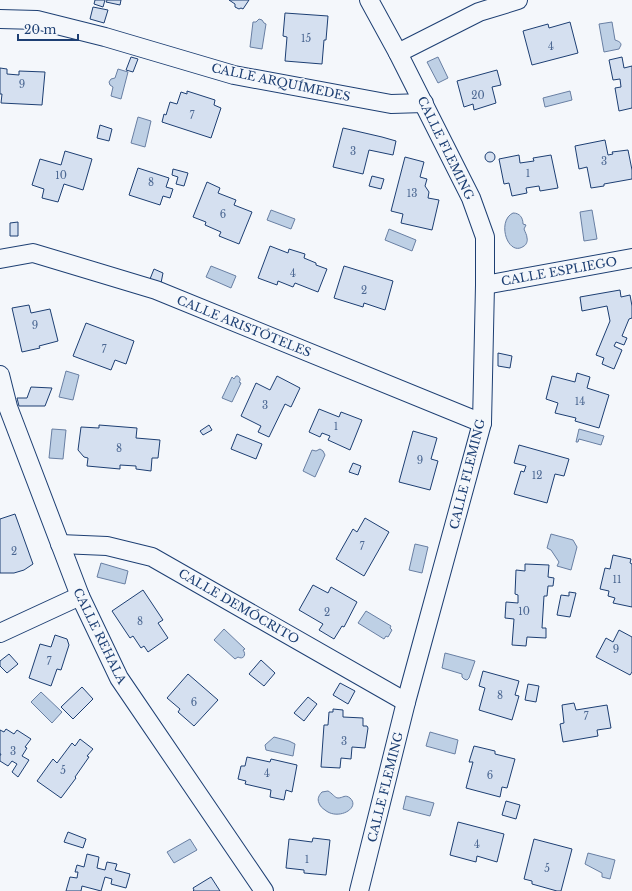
<svg xmlns="http://www.w3.org/2000/svg" width="632" height="891" font-family="'Libre Baskerville',serif">
<style>
.water{fill:#bed0e5;stroke:#687fa3}
.building{fill:#d5e0f0;stroke:#1d3f73}
.lines{fill:none;stroke-linecap:round;stroke-linejoin:round}
.street-casing{stroke:#1d3f73;stroke-width:20}
.street{stroke:#f4f7fb;stroke-width:18}
.labels{text-anchor:middle;dominant-baseline:central;stroke-width:3;stroke-linejoin:round;paint-order:stroke}
.number-label{font-size:10px;fill:#4b6792}
.street-label{font-size:12px;fill:#1d3f73;stroke:#f4f7fb}
</style>
<rect width="100%" height="100%" fill="#f4f7fb"/>
<g class="water">
<polygon points="259,19 262,20 264,23 266,24 262,49 250,47 253,22 256,22"/>
<path d="M612,22l3,18c3,1 6,2 6,5l-2,4 -15,3 -5,-28z"/>
<polygon points="438,57 448,78 438,83 427,62"/>
<polygon points="118,69 128,72 121,99 111,96 113,87 110,85 109,82 111,79 115,78"/>
<polygon points="570,91 572,100 545,107 543,98"/>
<polygon points="138,117 151,121 145,147 131,143"/>
<polygon points="271,210 295,219 291,229 267,220"/>
<polygon points="592,210 597,239 584,241 580,212"/>
<path d="M513,213c7,0 10,5 10,11l3,1 -2,4c1,3 3,6 3,9 1,3 -1,7 -3,8 -16,12 -28,-25 -11,-33z"/>
<polygon points="389,229 416,240 412,251 385,240"/>
<polygon points="211,266 236,276 231,288 206,277"/>
<polygon points="66,371 79,375 73,400 59,397"/>
<path d="M236,376h2c2,2 3,4 1,6l2,1 -9,19 -10,-4 10,-21 2,2z"/>
<polygon points="52,429 66,430 63,459 49,458"/>
<polygon points="579,429 604,436 601,445 579,439 578,442 576,442"/>
<polygon points="320,449 323,451 325,455 315,477 303,471 312,450 316,451"/>
<polygon points="551,534 573,540 577,547 571,570 557,566 559,562 551,550 547,548"/>
<polygon points="415,544 428,547 422,573 409,570"/>
<polygon points="101,563 128,571 125,584 97,577"/>
<polygon points="366,611 391,626 390,628 392,630 388,637 386,636 384,639 358,623"/>
<path d="M224,629l21,20 -2,1c4,5 0,10 -5,7l-3,2 -21,-19z"/>
<polygon points="445,653 475,661 469,678 467,680 464,679 462,677 462,674 442,668"/>
<polygon points="41,692 62,712 52,723 31,702"/>
<polygon points="430,732 458,740 455,754 426,746"/>
<polygon points="274,737 289,741 295,744 293,756 266,750 265,745"/>
<path d="M328,791c4,2 7,7 10,7 5,0 7,-4 12,0 11,10 -12,23 -25,12 -3,-2 -5,-4 -6,-7 -2,-4 0,-8 3,-11z"/>
<polygon points="406,796 434,803 430,816 403,809"/>
<polygon points="190,839 197,850 174,863 167,852"/>
<polygon points="588,853 615,860 610,879 602,877 602,873 585,864"/>
</g>
<g class="building">
<polygon points="95,0 105,0 103,7 94,4"/>
<polygon points="107,0 121,0 120,5 106,2"/>
<polygon points="229,0 249,0 243,9 241,8 239,9 235,7 235,4"/>
<polygon points="93,7 108,10 104,23 90,19"/>
<polygon points="285,13 328,16 326,40 324,40 322,64 285,61 287,37 283,36"/>
<polygon points="570,22 578,53 532,65 523,31 548,24 549,28"/>
<polygon points="131,57 138,59 133,72 126,70"/>
<polygon points="622,57 624,68 632,66 632,108 619,111 615,88 621,87 620,79 613,80 609,60"/>
<polygon points="0,68 7,69 7,74 19,75 19,71 45,72 42,105 1,103 2,94 0,94"/>
<polygon points="497,70 501,85 492,87 496,103 474,110 473,104 464,107 457,81"/>
<polygon points="187,91 215,100 214,105 221,108 211,138 162,122 164,114 166,115 170,102 177,104 181,92 187,94"/>
<polygon points="100,125 112,129 109,141 97,138"/>
<polygon points="343,128 382,137 396,141 393,155 369,150 363,174 333,167"/>
<polygon points="605,140 608,155 613,154 612,152 628,150 632,170 632,179 604,184 604,186 591,188 587,167 579,169 575,146"/>
<polygon points="65,151 92,159 83,190 64,184 58,202 42,198 44,189 32,185 40,159 61,165"/>
<circle cx="490" cy="157" r="5"/>
<polygon points="519,155 520,163 534,161 533,158 551,155 558,188 540,191 539,186 526,188 527,193 512,196 509,183 504,184 499,159"/>
<polygon points="405,157 424,162 420,177 427,179 425,186 429,192 428,198 439,200 432,230 401,223 403,214 391,211"/>
<polygon points="138,168 169,178 166,187 173,189 170,198 163,196 160,205 129,195"/>
<polygon points="173,169 188,173 184,186 176,184 178,177 172,175"/>
<polygon points="372,176 384,179 381,189 369,186"/>
<polygon points="207,182 220,188 218,193 236,200 234,205 252,212 239,244 219,236 221,232 205,225 206,222 193,217"/>
<polygon points="18,222 18,236 10,236 10,223"/>
<polygon points="270,246 288,253 289,249 305,254 304,258 316,263 316,265 327,269 318,292 295,283 293,287 278,281 277,285 258,278"/>
<polygon points="344,266 393,281 385,310 364,303 363,307 334,298"/>
<polygon points="154,269 163,273 161,283 150,279"/>
<polygon points="620,290 621,297 630,295 632,306 632,318 629,319 622,336 627,338 624,345 616,342 614,346 622,350 614,369 602,364 604,358 596,355 610,321 607,306 582,311 580,297"/>
<polygon points="29,305 31,313 50,309 58,341 39,346 40,348 22,352 12,308"/>
<polygon points="86,323 134,341 126,364 115,360 111,370 73,356"/>
<polygon points="498,353 512,356 510,368 498,366"/>
<polygon points="577,373 590,377 587,388 609,395 599,428 575,421 576,418 555,413 558,403 546,399 552,376 575,382"/>
<polygon points="277,376 300,388 291,407 285,404 269,437 258,432 261,426 241,416 256,383 270,390"/>
<polygon points="31,387 52,388 45,406 19,406 17,398 27,398"/>
<polygon points="319,409 339,417 341,412 362,420 350,450 328,440 330,436 322,433 320,437 309,432"/>
<polygon points="99,425 137,428 136,438 160,440 158,458 152,458 151,471 136,469 136,466 120,465 120,469 87,466 88,458 84,457 78,450 81,427 99,428"/>
<polygon points="209,425 212,430 203,435 200,431"/>
<polygon points="413,431 437,438 431,459 438,461 430,490 399,482"/>
<polygon points="237,434 262,444 256,459 231,449"/>
<polygon points="519,445 569,459 564,476 555,474 547,503 514,494 521,471 524,472 526,466 514,463"/>
<polygon points="353,463 361,466 358,475 349,472"/>
<polygon points="15,514 33,564 24,570 14,573 0,573 0,519"/>
<polygon points="365,518 389,532 364,576 336,559 353,529 357,532"/>
<polygon points="613,555 631,559 630,563 632,564 632,607 613,603 615,598 608,596 609,591 600,589 605,568 610,569"/>
<polygon points="525,564 549,565 548,577 554,578 553,586 548,586 547,596 544,596 542,628 546,628 546,638 527,637 526,646 512,645 514,619 505,618 506,602 518,603 518,595 515,594 516,570 525,571"/>
<polygon points="313,585 328,593 331,587 357,602 344,627 342,626 334,639 319,630 323,624 299,610"/>
<polygon points="143,590 163,620 158,623 168,638 148,652 144,646 141,648 133,636 130,638 112,611"/>
<polygon points="569,592 576,593 570,617 557,615 561,595 569,596"/>
<polygon points="619,630 632,637 632,672 630,675 596,657 606,638 613,642"/>
<polygon points="55,635 67,639 69,645 61,670 57,669 51,686 29,678 40,644 51,647"/>
<polygon points="9,654 18,664 7,673 0,666 0,661"/>
<polygon points="261,660 275,673 264,686 249,674"/>
<polygon points="483,671 519,681 515,695 519,696 512,720 479,710 485,688 479,686"/>
<polygon points="188,674 218,700 194,726 178,712 180,709 167,698"/>
<polygon points="340,683 355,691 348,704 333,695"/>
<polygon points="528,684 539,686 536,702 525,700"/>
<polygon points="82,687 93,699 73,719 61,707"/>
<polygon points="308,697 317,704 304,721 294,713"/>
<polygon points="574,703 576,710 607,705 611,728 597,730 598,736 563,742 560,724 564,723 562,705"/>
<polygon points="333,709 343,710 343,717 363,718 363,726 367,726 368,728 365,748 352,747 351,759 341,758 340,768 321,767 324,725 328,725 329,712 333,712"/>
<polygon points="6,729 14,734 17,730 31,739 25,747 27,748 22,756 29,760 18,777 12,772 17,764 12,761 8,766 0,761 0,756 1,754 0,754 0,730 4,732"/>
<polygon points="80,739 93,749 87,756 89,757 75,777 76,778 61,798 37,781 53,759 57,763 72,743 75,746"/>
<polygon points="474,746 495,751 495,754 515,759 507,788 502,787 500,797 466,788 473,762 469,762"/>
<polygon points="247,757 270,762 271,759 297,765 292,792 286,790 284,800 270,797 271,790 245,784 246,781 238,779 241,766 245,766"/>
<polygon points="506,801 520,805 516,819 502,815"/>
<polygon points="458,822 504,834 497,862 477,856 476,862 450,855"/>
<polygon points="68,832 86,839 83,848 64,842"/>
<polygon points="313,838 330,840 326,875 304,873 304,870 286,868 289,839 312,842"/>
<polygon points="534,839 572,849 561,891 557,891 532,884 532,881 524,879"/>
<polygon points="87,854 99,857 97,868 105,870 107,862 117,864 115,870 130,874 126,888 111,884 112,879 105,877 101,891 82,886 81,891 66,891 70,877 77,878 78,872 75,872 77,865 84,867"/>
<polygon points="211,877 220,891 193,891 194,890 193,888"/>
</g>
<g class="lines">
<g class="street-casing">
<g id="street">
<polyline points="0,19 37,20 105,37 234,75 391,104 424,103"/>
<polyline points="398,53 479,12 518,0"/>
<polyline points="0,259 33,253 156,290 482,423"/>
<polyline points="485,285 632,258"/>
<polyline points="0,375 8,407 80,596 119,678 264,891"/>
<polyline points="60,544 107,546 152,557 406,702"/>
<polyline points="0,633 80,596"/>
<polyline points="359,891 406,702 482,423 485,285 485,237 471,198 398,53 369,0"/>
</g>
</g>
<use href="#street" class="street"/>
</g>
<g class="labels">
<g class="number-label">
<text x="306" y="38">15</text>
<text x="551" y="46">4</text>
<text x="22" y="84">9</text>
<text x="478" y="95">20</text>
<text x="192" y="115">7</text>
<text x="353" y="151">3</text>
<text x="604" y="161">3</text>
<text x="528" y="173">1</text>
<text x="61" y="175">10</text>
<text x="151" y="182">8</text>
<text x="412" y="193">13</text>
<text x="223" y="214">6</text>
<text x="293" y="273">4</text>
<text x="364" y="290">2</text>
<text x="35" y="325">9</text>
<text x="104" y="349">7</text>
<text x="580" y="401">14</text>
<text x="265" y="405">3</text>
<text x="336" y="426">1</text>
<text x="119" y="448">8</text>
<text x="420" y="460">9</text>
<text x="537" y="475">12</text>
<text x="362" y="546">7</text>
<text x="14" y="551">2</text>
<text x="617" y="579">11</text>
<text x="524" y="611">10</text>
<text x="327" y="612">2</text>
<text x="140" y="621">8</text>
<text x="616" y="649">9</text>
<text x="49" y="661">7</text>
<text x="500" y="695">8</text>
<text x="194" y="702">6</text>
<text x="586" y="716">7</text>
<text x="344" y="741">3</text>
<text x="13" y="751">3</text>
<text x="63" y="770">5</text>
<text x="267" y="773">4</text>
<text x="490" y="775">6</text>
<text x="477" y="844">4</text>
<text x="307" y="859">1</text>
<text x="547" y="868">5</text>
</g>
<g class="street-label">
<text transform="translate(281 82) rotate(12)">CALLE ARQUÍMEDES</text>
<text transform="translate(446 148) rotate(64)">CALLE FLEMING</text>
<text transform="translate(559 271) rotate(-10)">CALLE ESPLIEGO</text>
<text transform="translate(244 326) rotate(22)">CALLE ARISTÓTELES</text>
<text transform="translate(467 474) rotate(-76)">CALLE FLEMING</text>
<text transform="translate(239 606) rotate(30)">CALLE DEMÓCRITO</text>
<text transform="translate(100 636) rotate(64)">CALLE REHALA</text>
<text transform="translate(385 787) rotate(-76)">CALLE FLEMING</text>
</g>
</g>
<path d="M18 34v6h60v-6" fill="none" stroke="#1d3f73" stroke-width="2"/>
<text x="24" y="34" font-size="12" fill="#1d3f73" stroke="#f4f7fb" stroke-width="3" paint-order="stroke">20 m</text>
</svg>
